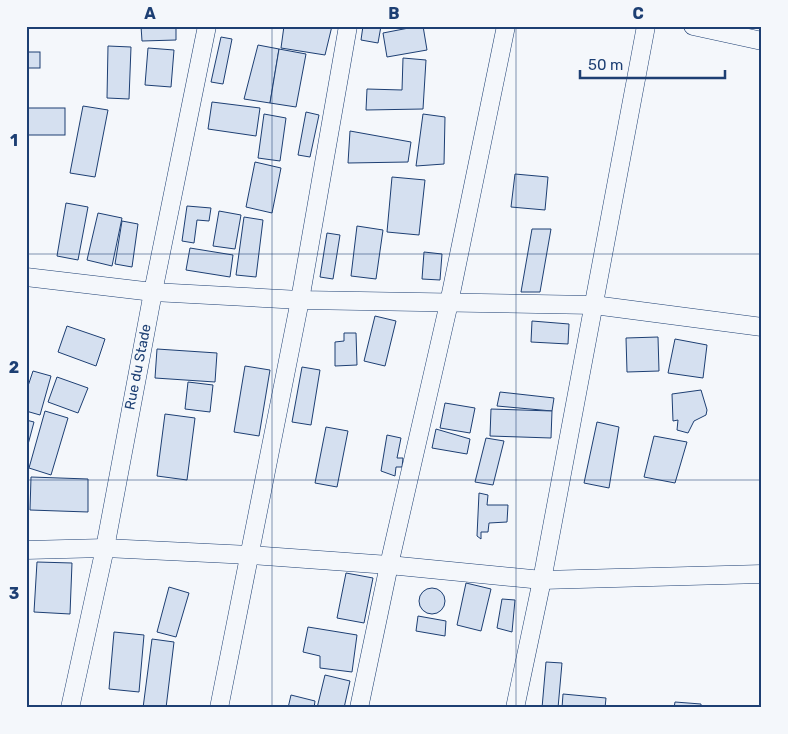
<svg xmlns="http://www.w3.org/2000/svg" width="788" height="734" font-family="Rubik,sans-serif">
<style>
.building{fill:#d5e0f0;stroke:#1d3f73}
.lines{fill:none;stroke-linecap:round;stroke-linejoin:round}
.street-casing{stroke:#1d3f73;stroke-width:19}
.street{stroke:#f4f7fb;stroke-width:18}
.grid{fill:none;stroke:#1d3f73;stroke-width:1;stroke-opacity:0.55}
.labels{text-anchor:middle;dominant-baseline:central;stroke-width:4;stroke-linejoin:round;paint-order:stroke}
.street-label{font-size:14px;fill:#1d3f73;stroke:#f4f7fb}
.neatline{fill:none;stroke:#1d3f73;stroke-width:2}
.grid-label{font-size:16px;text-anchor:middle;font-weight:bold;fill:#1d3f73}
</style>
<rect width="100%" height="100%" fill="#f4f7fb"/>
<g class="building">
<polygon points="141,26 176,26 176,40 142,41"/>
<polygon points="284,26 332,26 325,55 281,48"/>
<polygon points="363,26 381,26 378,43 361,40"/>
<polygon points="419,26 423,26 427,50 387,57 383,33"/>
<polygon points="221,37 232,39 223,84 211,82"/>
<polygon points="258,45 279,49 270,103 244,99"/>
<polygon points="108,46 131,47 129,99 107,98"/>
<polygon points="148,48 174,50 171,87 145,85"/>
<polygon points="279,49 306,54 296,107 270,103"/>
<rect x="26" y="52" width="14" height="16"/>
<polygon points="403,58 426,60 423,109 366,110 367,89 402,90"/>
<polygon points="212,102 260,108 256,136 208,129"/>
<polygon points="83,106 108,110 95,177 70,173"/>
<rect x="27" y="108" width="38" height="27"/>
<polygon points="306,112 319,115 310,157 298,155"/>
<polygon points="264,114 286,118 280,161 258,158"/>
<polygon points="423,114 445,117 444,164 416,166"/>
<polygon points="350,131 411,142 408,162 348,163"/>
<polygon points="255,162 281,168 272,213 246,207"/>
<polygon points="515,174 548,177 545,210 511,207"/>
<polygon points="392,177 425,180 419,235 387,232"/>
<polygon points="66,203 88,207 78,260 57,256"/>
<polygon points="187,206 211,208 209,221 197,220 194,243 182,241"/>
<polygon points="219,211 241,215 235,249 213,246"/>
<polygon points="98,213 122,218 112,266 87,260"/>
<polygon points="244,217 263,220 256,277 236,275"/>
<polygon points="122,221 138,224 132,267 115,264"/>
<polygon points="357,226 383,230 376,279 351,276"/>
<polygon points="532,229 551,229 540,292 521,292"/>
<polygon points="327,233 340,235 333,279 320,277"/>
<polygon points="190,248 233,255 230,277 186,270"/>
<polygon points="424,252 442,254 440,280 422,279"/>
<polygon points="375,316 396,321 385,366 364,361"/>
<polygon points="532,321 569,324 568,344 531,342"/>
<polygon points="67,326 105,339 96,366 58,352"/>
<polygon points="344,333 356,333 357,365 335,366 335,342 344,341"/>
<polygon points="658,337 659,371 627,372 626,338"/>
<polygon points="675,339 707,345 703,378 668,373"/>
<polygon points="157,349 217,353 215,382 155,378"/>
<polygon points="245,366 270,370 259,436 234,432"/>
<polygon points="302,367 320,370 311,425 292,422"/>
<polygon points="33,371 51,376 40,415 26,411 26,392"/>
<polygon points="57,377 88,388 78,413 48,402"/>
<polygon points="188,382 213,385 210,412 185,409"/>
<polygon points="701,390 707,410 706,415 694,421 688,433 677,430 678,420 673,421 672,394"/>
<polygon points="500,392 554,398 552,411 497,406"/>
<polygon points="445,403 475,408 470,433 440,428"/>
<polygon points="491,409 552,411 551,438 490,436"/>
<polygon points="45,411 68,418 51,475 29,468"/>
<polygon points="165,414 195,418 187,480 157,476"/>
<polygon points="26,420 34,422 26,452"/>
<polygon points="597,422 619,427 609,488 584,483"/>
<polygon points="326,427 348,431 337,487 315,483"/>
<polygon points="436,429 470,439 467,454 432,448"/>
<polygon points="387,435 401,438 397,458 403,458 402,467 396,467 395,476 381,471"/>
<polygon points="654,436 687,442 675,483 644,477"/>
<polygon points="486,438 504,441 493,485 475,482"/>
<polygon points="31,477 88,479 88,512 30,510"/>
<polygon points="479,493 488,495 487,505 508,505 507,522 489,523 488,532 481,532 481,539 477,536"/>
<polygon points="37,562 72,563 70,614 34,612"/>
<polygon points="346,573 373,578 364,623 337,618"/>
<polygon points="466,583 491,589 481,631 457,625"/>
<polygon points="169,587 189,593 176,637 157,632"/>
<circle cx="432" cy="601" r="13"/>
<polygon points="502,599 515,600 512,632 497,628"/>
<polygon points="418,616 446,621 445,636 416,631"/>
<polygon points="308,627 357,635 352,672 320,668 320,656 303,652"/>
<polygon points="114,632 144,635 139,692 109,689"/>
<polygon points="152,639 174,642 166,708 143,708"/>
<polygon points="546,662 562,663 558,708 542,708"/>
<polygon points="325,675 350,681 344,708 317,708"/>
<polygon points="563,694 606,698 605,708 562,708"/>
<polygon points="291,695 315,701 314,708 288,708"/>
<polygon points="675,702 701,704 701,708 674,708"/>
</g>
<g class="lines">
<g class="street-casing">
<g id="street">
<polyline points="693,26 762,41"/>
<polyline points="26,277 153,292 300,300 594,305 762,327"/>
<polyline points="26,550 105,548 250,555 389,565 542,580 762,574"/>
<polyline points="70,708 105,548 153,292 207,26"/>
<polyline points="219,708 300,300 348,26"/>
<polyline points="359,708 389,565 449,303 506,26"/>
<polyline points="515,708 542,580 646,26"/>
</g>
</g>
<use href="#street" class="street"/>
</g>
<path class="grid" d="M272,26v682M516,26v682M26,254h736M26,480h736"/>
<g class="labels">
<g class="street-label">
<text transform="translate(138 367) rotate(-79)">Rue du Stade</text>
</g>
</g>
<rect width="788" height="734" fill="none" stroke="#f4f7fb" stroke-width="55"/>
<path d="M580 70v8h145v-8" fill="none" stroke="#1d3f73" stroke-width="2.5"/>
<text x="588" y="70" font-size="15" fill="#1d3f73" stroke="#f4f7fb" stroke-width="4" paint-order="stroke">50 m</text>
<rect x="28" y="28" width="732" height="678" class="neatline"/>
<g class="grid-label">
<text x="150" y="19">A</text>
<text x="394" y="19">B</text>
<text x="638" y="19">C</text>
<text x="14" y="146">1</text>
<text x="14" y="373">2</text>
<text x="14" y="599">3</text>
</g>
</svg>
